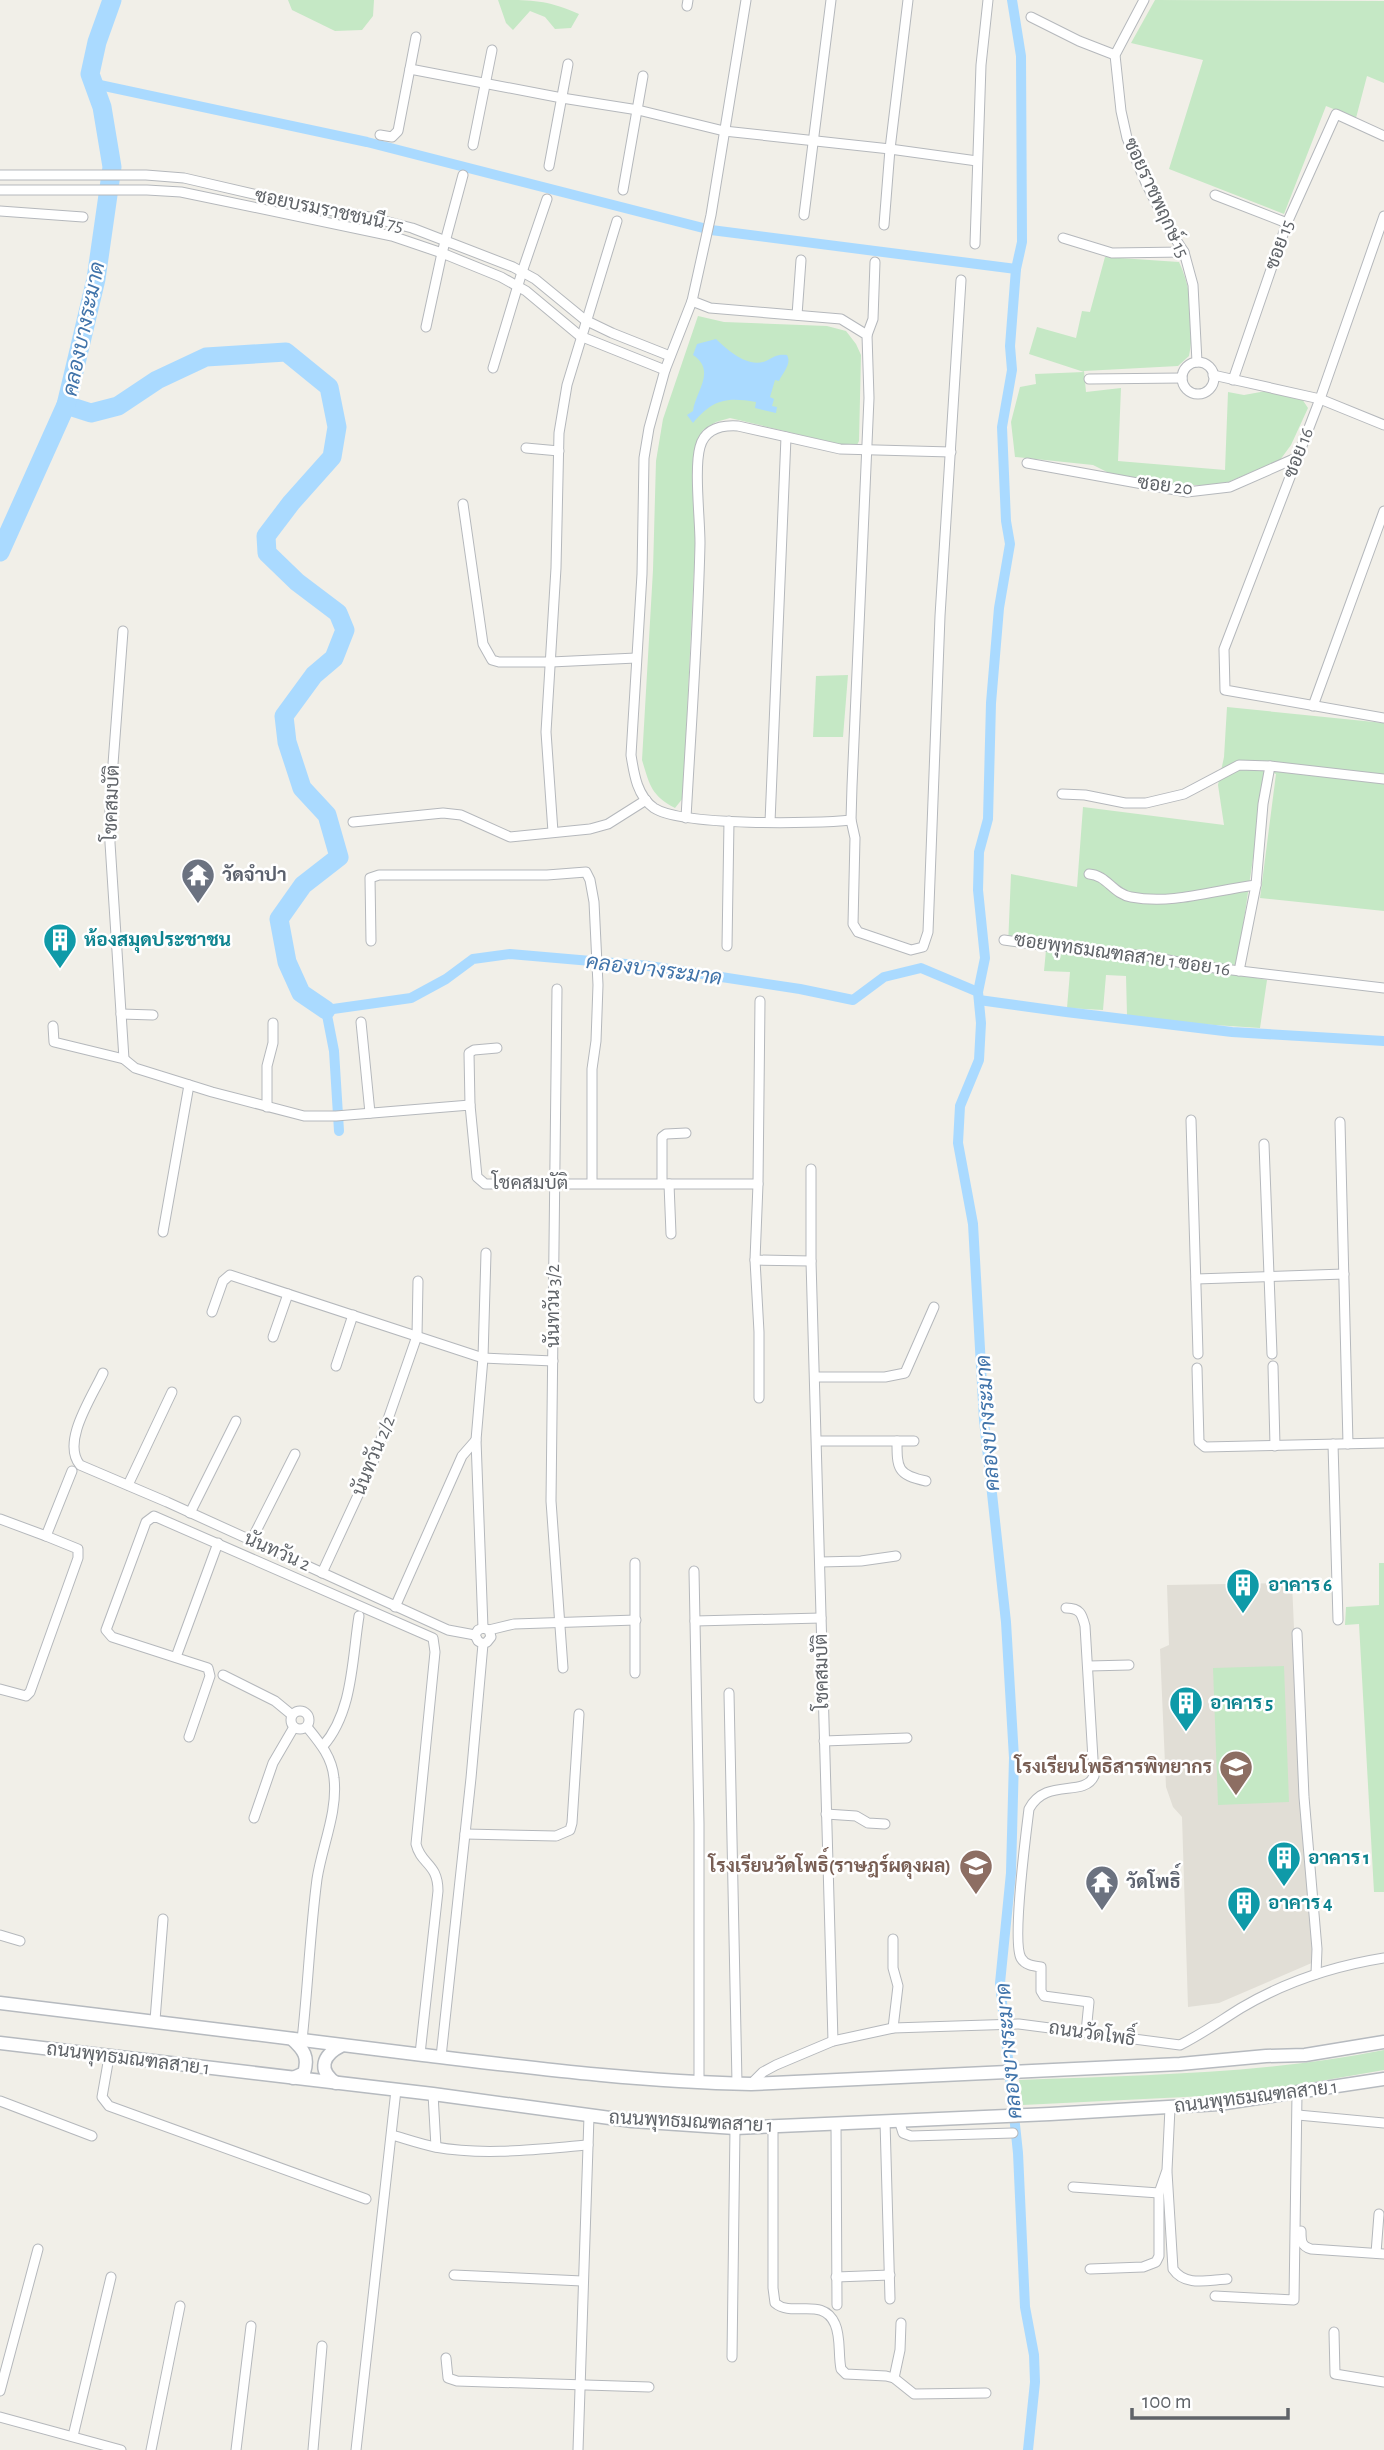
<svg xmlns="http://www.w3.org/2000/svg" width="1384" height="2450" font-family="'Alegreya Sans',Sarabun,sans-serif">
<style>
.education{fill:#e1ded6}
.green{fill:#c5e8c5}
.water{fill:#aadaff}
.lines{fill:none;stroke-linecap:round;stroke-linejoin:round}
.canal{stroke:#aadaff;stroke-width:10}
.river{stroke:#aadaff;stroke-width:19}
.street-casing{stroke:#b5b8bc;stroke-width:11}
.secondary-casing{stroke:#b6babf;stroke-width:15}
.street{stroke:#fff;stroke-width:9}
.secondary{stroke:#fff;stroke-width:12}
.labels{text-anchor:middle;dominant-baseline:central;stroke-width:5;stroke-linejoin:round;paint-order:stroke}
.street-label{font-size:19px;fill:#5f6368;stroke:#fff}
.worship-label{font-size:19px;font-weight:bold;fill:#5b616d;stroke:#fff;text-anchor:start}
.culture-label{font-size:19px;font-weight:bold;fill:#0d838f;stroke:#fff;text-anchor:start}
.education-label{font-size:19px;font-weight:bold;fill:#785e54;stroke:#fff;text-anchor:end}
.water-label{font-size:21px;font-style:italic;fill:#4174aa;stroke:#fff}
</style>
<rect width="100%" height="100%" fill="#f1efe8"/>
<polygon class="education" points="1292,1583 1302,1807 1314,1962 1219,2003 1188,2007 1182,1817 1173,1807 1166,1787 1160,1649 1169,1645 1167,1585"/>
<g class="green">
<polygon points="288,0 374,0 373,16 362,30 335,31 292,10"/>
<path d="M498,0c35,0 49,0 81,14l-8,14 -16,1 -10,-12 -15,-6 -17,19 -7,-7z"/>
<polygon points="1155,0 1384,1 1384,83 1367,76 1356,118 1326,106 1284,214 1169,169 1203,60 1131,43"/>
<path d="M1105,257l74,5c13,27 16,64 10,94l-11,10 -94,5 2,21 35,-4 -3,73 107,9 3,-78 16,3 22,-4 36,8 6,9 -17,37 -11,15 -59,25h-46l-64,-11 -18,-9 -78,-8 -4,-35 9,-35 16,-3 -1,-10 49,-2 -55,-18 8,-27 39,11 6,-27 8,1z"/>
<path d="M698,316l26,6 103,4 19,5 10,13 5,11 -2,86 -2,4h-14l-113,-27 -14,4 -13,8 -8,19v100l-12,249 -8,10c-24,-13 -25,-22 -33,-48l11,-190 3,-109 7,-42z"/>
<polygon points="848,675 843,737 813,737 816,676"/>
<polygon points="1227,707 1384,723 1384,911 1260,898 1276,774 1266,770 1236,974 1267,980 1260,1028 1169,1022 1127,1015 1126,976 1106,975 1103,1010 1067,1008 1070,972 1044,971 1046,950 1008,946 1011,874 1077,887 1083,807 1224,825 1218,785 1224,757"/>
<polygon points="1379,1563 1384,1563 1384,1892 1374,1892 1359,1624 1345,1625 1346,1607 1379,1605"/>
<polygon points="1284,1666 1289,1802 1218,1805 1213,1668"/>
<path d="M1384,2050v20l-139,24 -222,11 -4,-25c122,-5 246,-6 365,-30z"/>
</g>
<path class="water" d="M716,339c13,12 31,29 50,22 8,-4 11,-7 21,-6 5,9 -4,17 -8,26l-4,-1 -5,17 4,2 -2,7 5,1 -1,6 -21,-5 1,-6c-29,-5 -43,-3 -63,21l-6,-8 6,-4c2,-19 24,-40 0,-56l4,-11z"/>
<g class="lines">
<g class="canal">
<polyline points="1012,0 1021,56 1022,242 1016,269 1010,346 1012,370 1002,427 1006,521 1010,544 999,608 991,703 988,819 979,852 978,890 985,958 978,992 981,1023 979,1060 960,1106 958,1143 973,1224 984,1420 1006,1622 1014,1758 1011,1873 1000,1983 1018,2153 1025,2307 1034,2355 1035,2382 1028,2450"/>
<polyline points="95,84 367,142 711,230 1016,269"/>
<polyline points="979,1000 1066,1012 1232,1032 1384,1041"/>
<polyline points="339,1131 334,1051 326,1010 411,998 446,979 473,959 510,954 649,966 800,989 853,1000 884,977 921,968 978,992"/>
</g>
<g class="river">
<polyline points="66,405 91,413 118,406 157,380 206,357 286,352 329,387 337,427 332,457 291,503 266,536 267,553 297,582 338,613 345,630 334,658 314,675 284,716 287,742 302,788 327,815 339,857 303,885 279,919 287,962 301,993 326,1010"/>
<polyline points="0,552 66,405 96,279 112,167 102,107 90,74 97,42 112,0"/>
</g>
<g class="street-casing">
<g id="street">
<polyline points="746,0 711,215 692,301 710,308 841,319 867,335 869,398 852,786 851,820 855,838 853,924 858,932 911,950 923,947 928,932 940,616 961,280"/>
<polyline points="1144,0 1115,55 1121,111 1127,138 1146,183 1169,229 1184,252 1193,285 1197,362"/>
<polyline points="687,6 688,0"/>
<polyline points="1031,17 1079,41 1115,55"/>
<polyline points="410,69 562,98 638,110 724,131 890,149 977,161"/>
<polyline points="380,135 392,137 398,131 416,37"/>
<polyline points="473,145 492,50"/>
<polyline points="549,166 568,64"/>
<polyline points="0,175 146,175 184,178 310,207 369,217 412,228 513,267 535,279 585,320 612,333 670,356"/>
<polyline points="0,190 147,190 181,192 392,236 442,253 501,277 526,291 580,336 665,370"/>
<polyline points="623,190 643,76"/>
<polyline points="1215,195 1287,223"/>
<polyline points="0,211 83,217"/>
<polyline points="804,215 831,0"/>
<polyline points="1384,216 1320,399 1224,649 1225,690 1384,718"/>
<polyline points="884,225 890,149 908,0"/>
<polyline points="1063,238 1112,253 1184,252"/>
<polyline points="975,244 981,65 988,0"/>
<path d="M692,301l-27,69 -16,58 -5,30 -2,116 -11,181c3,19 6,41 23,53 27,18 161,16 197,12"/>
<polyline points="797,315 801,260"/>
<polyline points="426,327 442,253 463,175"/>
<polyline points="867,335 873,319 875,262"/>
<circle cx="1198" cy="378" r="16"/>
<polyline points="493,368 522,272 547,199"/>
<polyline points="1213,375 1320,399 1384,425"/>
<polyline points="1089,379 1182,378"/>
<polyline points="1233,380 1287,223 1336,114 1384,136"/>
<polyline points="526,448 559,451"/>
<polyline points="1027,463 1187,492 1230,487 1298,457"/>
<polyline points="463,504 483,644 492,660 499,662 551,662 636,658"/>
<polyline points="123,631 110,804 110,843 124,1059"/>
<polyline points="1313,706 1384,511"/>
<polyline points="1062,794 1085,795 1125,803 1146,803 1184,794 1239,765 1270,766"/>
<path d="M686,818c5,-92 12,-183 14,-275 0,-24 -6,-75 0,-96 5,-19 22,-22 38,-21l102,23 111,3"/>
<polyline points="353,822 443,813 461,815 510,837 590,829 608,824 646,800"/>
<polyline points="770,822 786,437"/>
<polyline points="553,832 546,732 556,568 559,433 567,385 617,221"/>
<path d="M1089,874c18,1 24,20 42,23 42,8 83,-7 125,-12"/>
<polyline points="1004,940 1075,950 1148,956 1198,966 1384,988"/>
<polyline points="371,941 370,878 379,875 547,875 586,872 590,880 594,902 598,985 596,1041 592,1069 592,1183"/>
<polyline points="727,946 729,821"/>
<polyline points="1239,971 1256,885 1263,804 1270,766 1384,779"/>
<polyline points="557,989 551,1501 563,1668"/>
<polyline points="121,1014 153,1015"/>
<polyline points="361,1022 370,1113"/>
<polyline points="53,1026 54,1042 124,1059 135,1068 212,1092 304,1116 336,1116 470,1105 477,1177 485,1184 758,1184 755,1260 811,1261"/>
<polyline points="470,1105 469,1053 474,1050 497,1048"/>
<polyline points="267,1107 267,1066 273,1043 273,1023"/>
<polyline points="1191,1120 1198,1354"/>
<polyline points="1340,1122 1348,1444"/>
<polyline points="1264,1144 1272,1354"/>
<polyline points="811,1169 811,1261 833,2041"/>
<polyline points="662,1183 662,1137 666,1134 686,1133"/>
<polyline points="669,1184 671,1234"/>
<polyline points="758,1184 760,1001"/>
<polyline points="163,1232 189,1085"/>
<polyline points="755,1260 759,1332 759,1398"/>
<polyline points="1196,1279 1344,1274"/>
<polyline points="212,1312 223,1281 230,1275 483,1358 553,1361"/>
<polyline points="273,1337 288,1294"/>
<polyline points="336,1366 353,1315"/>
<polyline points="1273,1366 1275,1446"/>
<polyline points="1197,1368 1199,1442 1205,1447 1384,1443"/>
<path d="M103,1373c-11,24 -42,69 -23,92l87,37 281,128 27,5"/>
<polyline points="816,1377 885,1377 905,1373 934,1307"/>
<path d="M817,1441h80c0,27 0,34 29,40"/>
<polyline points="897,1441 914,1441"/>
<polyline points="1333,1444 1338,1620"/>
<polyline points="128,1485 172,1392"/>
<polyline points="190,1513 236,1421"/>
<polyline points="0,1519 46,1536"/>
<polyline points="251,1541 295,1454"/>
<polyline points="820,1562 861,1561 896,1556"/>
<polyline points="694,1571 699,1824 699,2082"/>
<polyline points="322,1573 372,1465 417,1336 418,1281"/>
<polyline points="395,1607 462,1456 476,1440"/>
<path d="M1066,1608c14,0 16,6 19,18l9,150c-10,22 -48,1 -65,33 -3,24 -17,133 -8,149 4,7 12,8 20,9v24l3,5 45,6 -3,30"/>
<polyline points="695,1621 821,1618"/>
<polyline points="483,1628 476,1440 483,1358 486,1253"/>
<polyline points="489,1630 514,1624 636,1620"/>
<polyline points="1297,1633 1304,1797 1317,1949 1316,1974"/>
<polyline points="176,1657 218,1543"/>
<polyline points="1089,1666 1129,1665"/>
<polyline points="635,1673 635,1563"/>
<polyline points="223,1675 275,1701 292,1715"/>
<polyline points="0,1689 26,1696 30,1692 78,1558 78,1549 46,1536 72,1471"/>
<polyline points="729,1693 737,2083"/>
<circle cx="300" cy="1720" r="9"/>
<path d="M189,1737l21,-61 -2,-8 -96,-31 -6,-7 40,-108 8,-6 279,122 2,14 -19,192c5,21 22,19 22,47l-18,163"/>
<polyline points="824,1741 907,1738"/>
<path d="M323,1746c30,-34 29,-87 36,-130"/>
<polyline points="826,1814 856,1816 868,1823 885,1824"/>
<polyline points="254,1818 273,1763 294,1727"/>
<polyline points="465,1834 556,1836 570,1830 572,1823 579,1714"/>
<polyline points="0,1935 20,1941"/>
<polyline points="893,1939 893,1968 898,1986 893,2028"/>
<polyline points="155,2020 163,1919"/>
<path d="M302,2040c6,-54 8,-108 15,-161 5,-33 21,-67 17,-101 -2,-21 -14,-35 -27,-51"/>
<polyline points="109,2057 102,2097 109,2106 366,2199"/>
<polyline points="441,2057 471,1778 483,1644 487,1642 491,1637 489,1630 483,1628 478,1630 475,1635 478,1641 483,1644"/>
<path d="M751,2084l12,-12 13,-7 57,-24 60,-13 126,-4 161,21c22,-11 40,-24 61,-37 44,-26 93,-42 143,-50"/>
<polyline points="433,2094 436,2147"/>
<polyline points="0,2101 92,2136"/>
<polyline points="1298,2115 1384,2123"/>
<polyline points="899,2120 903,2133 911,2136 1013,2133"/>
<polyline points="885,2121 890,2299"/>
<polyline points="836,2124 837,2305"/>
<path d="M773,2127v161l2,15c17,15 48,-7 60,21 6,13 3,30 6,45l5,5 40,2 8,2 20,16 72,-1"/>
<path d="M392,2135c14,4 28,9 43,12 50,9 103,2 153,-2"/>
<path d="M1167,2172l6,97c12,18 35,11 54,10"/>
<polyline points="1073,2187 1159,2193 1167,2170 1170,2108"/>
<path d="M1301,2231c0,10 0,15 10,18l73,5"/>
<polyline points="1376,2253 1379,2214"/>
<polyline points="1090,2269 1143,2267 1156,2262 1159,2256 1159,2193"/>
<polyline points="454,2275 582,2281"/>
<polyline points="836,2277 890,2275"/>
<polyline points="1215,2296 1294,2300 1297,2094"/>
<polyline points="1334,2332 1335,2374 1384,2382"/>
<polyline points="732,2357 735,2128"/>
<polyline points="446,2358 448,2378 457,2381 649,2387"/>
<polyline points="894,2378 900,2350 901,2323"/>
<polyline points="0,2391 38,2249"/>
<polyline points="0,2417 121,2450"/>
<polyline points="73,2436 111,2277"/>
<polyline points="151,2450 180,2306"/>
<polyline points="236,2450 251,2326"/>
<polyline points="313,2450 322,2346"/>
<polyline points="356,2450 396,2090"/>
<polyline points="578,2450 589,2116"/>
</g>
</g>
<g class="secondary-casing">
<g id="secondary">
<path d="M0,2003c141,16 282,35 423,52 109,13 218,27 328,29l429,-20 86,-8 39,-1 79,-13"/>
<path d="M292,2039c12,11 17,18 12,34l-11,5"/>
<polyline points="0,2043 433,2094 632,2121 735,2128 1050,2114 1219,2104 1384,2079"/>
<path d="M336,2083c-19,-13 -13,-28 5,-37"/>
</g>
</g>
<use href="#street" class="street"/>
<use href="#secondary" class="secondary"/>
</g>
<defs>
<g id="temple-pin" transform="scale(1.75)"><path d="M0 17L-7.5 6A9.5 9.5 0 1 1 7.5 6Z" fill="#6b7280" stroke="#fff"/><path d="M0-6L5-2H3V0L6.5 2.5H4V6H1.5V3h-3V6H-4V2.5H-6.5L-3 0V-2H-5Z" fill="#fff"/></g>
<g id="building-pin" transform="scale(1.75)"><path d="M0 17L-7.5 6A9.5 9.5 0 1 1 7.5 6Z" fill="#0f9aa8" stroke="#fff"/><path d="M-4-6H4V6H1V3H-1V6H-4ZM-2.5-4.3h1.7v1.8h-1.7ZM.8-4.3h1.7v1.8H.8ZM-2.5-1h1.7V.8h-1.7ZM.8-1h1.7V.8H.8Z" fill="#fff"/></g>
<g id="school-pin" transform="scale(1.75)"><path d="M0 17L-7.5 6A9.5 9.5 0 1 1 7.5 6Z" fill="#8d6e63" stroke="#fff"/><path d="M0-5L7-2L0 1L-7-2ZM-4 1L0 2.5L4 1V4Q0 6-4 4Z" fill="#fff"/></g>
</defs>
<g fill-rule="evenodd">
<use href="#temple-pin" x="198" y="875"/>
<use href="#building-pin" x="60" y="940"/>
<use href="#building-pin" x="1243" y="1585"/>
<use href="#building-pin" x="1186" y="1703"/>
<use href="#school-pin" x="1236" y="1767"/>
<use href="#building-pin" x="1284" y="1858"/>
<use href="#school-pin" x="976" y="1866"/>
<use href="#temple-pin" x="1102" y="1882"/>
<use href="#building-pin" x="1244" y="1903"/>
</g>
<g class="labels">
<g class="street-label">
<text transform="translate(1156 198) rotate(65)">ซอยราชพฤกษ์ 15</text>
<text transform="translate(329 211) rotate(12)">ซอยบรมราชชนนี 75</text>
<text transform="translate(1280 245) rotate(-70)">ซอย 15</text>
<text transform="translate(1299 453) rotate(-69)">ซอย 16</text>
<text transform="translate(1165 486) rotate(7)">ซอย 20</text>
<text transform="translate(112 803) rotate(-88)">โชคสมบัติ</text>
<text transform="translate(1122 955) rotate(8)">ซอยพุทธมณฑลสาย 1 ซอย 16</text>
<text x="530" y="1183">โชคสมบัติ</text>
<text transform="translate(553 1306) rotate(-90)">นันทวัน 3/2</text>
<text transform="translate(374 1456) rotate(-68)">นันทวัน 2/2</text>
<text transform="translate(277 1552) rotate(24)">นันทวัน 2</text>
<text transform="translate(822 1672) rotate(-91)">โชคสมบัติ</text>
<text transform="translate(1092 2034) rotate(8)">ถนนวัดโพธิ์</text>
<text transform="translate(128 2059) rotate(7)">ถนนพุทธมณฑลสาย 1</text>
<text transform="translate(1256 2097) rotate(-7)">ถนนพุทธมณฑลสาย 1</text>
<text transform="translate(691 2122) rotate(3)">ถนนพุทธมณฑลสาย 1</text>
</g>
<g class="worship-label">
<text x="222" y="875">วัดจำปา</text>
<text x="1126" y="1882">วัดโพธิ์</text>
</g>
<g class="culture-label">
<text x="84" y="940">ห้องสมุดประชาชน</text>
<text x="1268" y="1585">อาคาร 6</text>
<text x="1210" y="1703">อาคาร 5</text>
<text x="1308" y="1858">อาคาร 1</text>
<text x="1268" y="1903">อาคาร 4</text>
</g>
<g class="education-label">
<text x="1212" y="1767">โรงเรียนโพธิสารพิทยากร</text>
<text x="951" y="1866">โรงเรียนวัดโพธิ์(ราษฎร์ผดุงผล)</text>
</g>
<g class="water-label">
<text transform="translate(84 329) rotate(-78)">คลองบางระมาด</text>
<text transform="translate(654 970) rotate(7)">คลองบางระมาด</text>
<text transform="translate(988 1423) rotate(-94)">คลองบางระมาด</text>
<text transform="translate(1009 2051) rotate(-95)">คลองบางระมาด</text>
</g>
</g>
<path d="M1132 2408v10h156v-10" fill="none" stroke="#5f6368" stroke-width="3.5"/>
<text x="1142" y="2408" font-size="21" fill="#5f6368" stroke="#ffffff" stroke-width="5" paint-order="stroke">100 m</text>
</svg>
